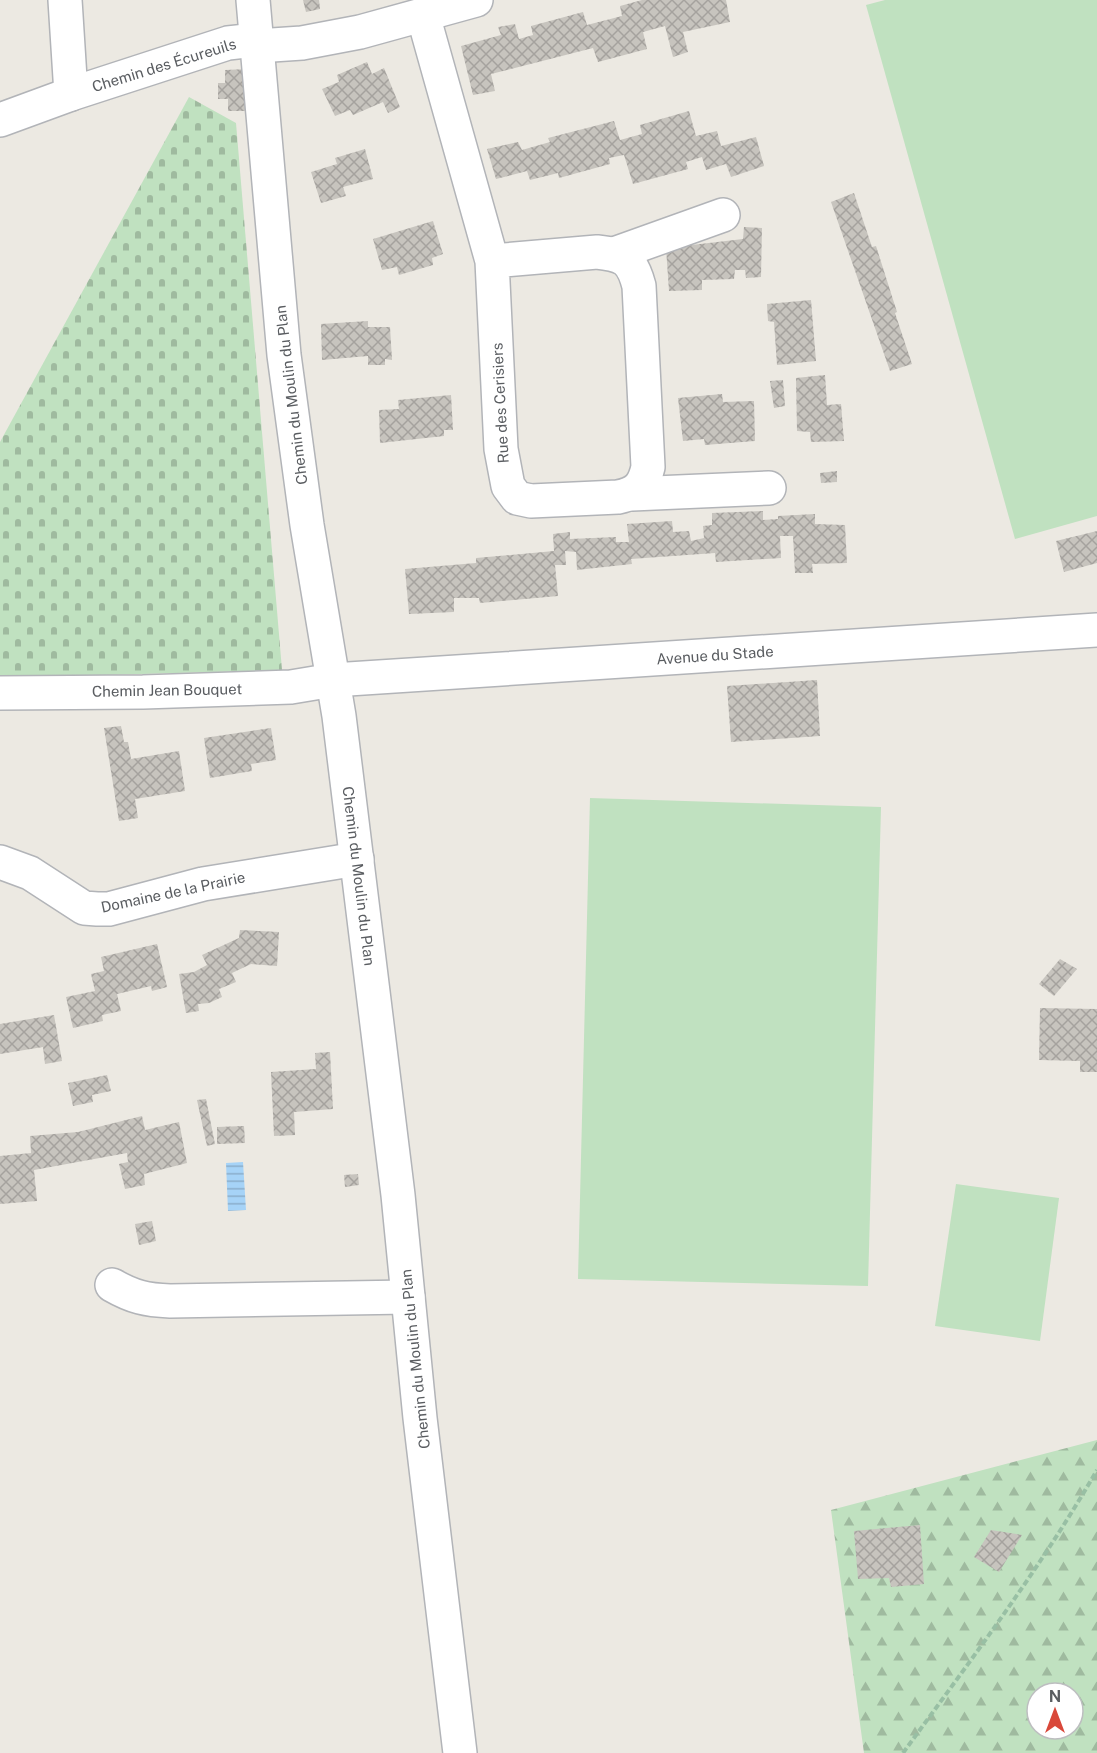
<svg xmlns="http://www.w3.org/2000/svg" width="1097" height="1753" font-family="'Public Sans',sans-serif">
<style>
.green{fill:#c0e1c0}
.forest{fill:url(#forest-firs);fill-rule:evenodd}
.cemetery{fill:url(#cemetery-stones)}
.water{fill:url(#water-rules)}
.building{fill:url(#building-cross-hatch)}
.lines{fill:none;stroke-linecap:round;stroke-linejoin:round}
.minor-casing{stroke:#b2b4b8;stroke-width:36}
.path{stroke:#98bfa4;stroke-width:4;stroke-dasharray:6 3;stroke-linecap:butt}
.minor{stroke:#fff;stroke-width:33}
.labels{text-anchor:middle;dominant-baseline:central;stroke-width:4.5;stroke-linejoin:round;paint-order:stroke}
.street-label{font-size:15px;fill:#5a5d61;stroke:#fff}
</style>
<defs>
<pattern id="forest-firs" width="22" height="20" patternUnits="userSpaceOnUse" patternTransform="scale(1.5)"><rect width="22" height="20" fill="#c0e1c0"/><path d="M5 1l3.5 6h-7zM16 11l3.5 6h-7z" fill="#9fba9f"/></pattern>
<pattern id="cemetery-stones" width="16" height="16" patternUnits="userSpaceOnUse" patternTransform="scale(1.5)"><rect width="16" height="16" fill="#c0e1c0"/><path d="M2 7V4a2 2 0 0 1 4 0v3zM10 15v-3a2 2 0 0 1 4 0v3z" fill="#9fba9f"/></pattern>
<pattern id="water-rules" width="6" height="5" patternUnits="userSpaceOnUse" patternTransform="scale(1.5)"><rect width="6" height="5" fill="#a6d3f7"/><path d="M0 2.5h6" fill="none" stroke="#8aaecb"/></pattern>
<pattern id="building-cross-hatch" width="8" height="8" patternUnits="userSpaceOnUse" patternTransform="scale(1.5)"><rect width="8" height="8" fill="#c7c4be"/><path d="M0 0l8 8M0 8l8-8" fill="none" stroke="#a5a29e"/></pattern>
</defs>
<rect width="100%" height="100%" fill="#ece9e2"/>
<g class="green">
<polygon points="885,0 1097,0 1097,516 1015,539 866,5"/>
<polygon points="590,798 881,807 868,1286 578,1279"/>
<polygon points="956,1184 1059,1198 1040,1341 935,1326"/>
</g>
<path class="forest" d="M1097,1440v313h-233l-33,-243zM1037,1693h36v36h-36z"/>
<polygon class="cemetery" points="189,97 236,123 282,670 0,678 0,442"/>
<polygon class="water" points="243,1162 246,1210 228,1211 226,1163"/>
<g class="building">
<polygon points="303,0 319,0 320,9 306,12"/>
<polygon points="642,0 726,0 730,22 683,32 688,52 673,57 665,26 643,32 647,49 598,62 593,48 491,74 495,91 473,95 461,46 501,35 498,27 515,24 519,39 533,35 531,26 583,12 587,25 622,16 620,6"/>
<polygon points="367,62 372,74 384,68 400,107 388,113 383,102 353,115 350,110 335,116 322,89 339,82 337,75"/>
<polygon points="247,69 249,111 228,111 228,99 218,99 218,83 225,83 225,70"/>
<polygon points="689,111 696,136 717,131 721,146 756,137 764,166 731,177 726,164 706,170 702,157 686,162 688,169 633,184 624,155 609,158 610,164 559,178 558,173 530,180 527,171 496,179 487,149 518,142 522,150 550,142 548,138 614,121 620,140 642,134 640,125"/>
<polygon points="365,149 373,179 343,187 346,196 321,203 311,172 337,164 335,158"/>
<polygon points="854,193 872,247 876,246 897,312 895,313 912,364 890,371 831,202"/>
<polygon points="433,221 443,254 432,258 433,265 399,275 397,267 382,270 373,239"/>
<polygon points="744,227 762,228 761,277 746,278 745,270 735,270 734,279 702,280 702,290 669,291 666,248 743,239"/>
<polygon points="811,300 816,361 777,365 774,322 768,321 767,304"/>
<polygon points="368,321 368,327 390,327 392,360 385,359 385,365 368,365 368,356 322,360 321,324"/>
<polygon points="825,375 827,405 841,404 844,441 811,442 810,432 797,431 796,378"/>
<polygon points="783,380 785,406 774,408 770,381"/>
<polygon points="722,394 723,402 754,401 755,441 705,445 704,439 683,441 678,398"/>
<polygon points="451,395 453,430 444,430 444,436 380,443 379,410 399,409 398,400"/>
<polygon points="837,471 837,482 821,483 820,473"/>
<polygon points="763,511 763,520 778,519 778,516 815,514 815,524 845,525 847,563 812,564 813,573 795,573 793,536 780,536 781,558 716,562 715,553 631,559 632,564 577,570 576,552 565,551 566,565 555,565 558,596 480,603 479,598 454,598 454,612 409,614 405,569 476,563 476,558 554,551 553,534 570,532 570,539 616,537 616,542 629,542 627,524 672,521 673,532 689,531 691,541 704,538 703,526 712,525 712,513"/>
<polygon points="1097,531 1097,563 1064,572 1056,541"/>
<polygon points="817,680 820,736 731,742 727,686"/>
<polygon points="121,726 124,742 128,742 131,759 179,751 185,791 135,799 138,818 119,821 104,728"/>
<polygon points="271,728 276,760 251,764 252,771 210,778 204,738"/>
<polygon points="240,930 279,932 277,966 251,964 232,973 236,982 219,989 222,997 209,1003 198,1004 199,1011 186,1013 179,974 194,972 207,965 202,955 239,938"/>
<polygon points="157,944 167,987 152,991 151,986 117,994 121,1011 102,1015 103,1021 73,1028 66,997 95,991 91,974 104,971 101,957"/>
<polygon points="1060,959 1077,969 1054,996 1039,984"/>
<polygon points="1040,1008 1097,1009 1097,1072 1080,1072 1080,1061 1039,1060"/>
<polygon points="54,1015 62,1061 45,1064 43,1047 0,1054 0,1024"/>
<polygon points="330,1052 333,1109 294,1112 295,1135 274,1136 271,1072 316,1069 315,1053"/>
<polygon points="107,1075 111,1091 92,1095 93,1102 73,1106 68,1083"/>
<polygon points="206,1099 215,1144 207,1146 197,1100"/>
<polygon points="142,1116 145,1130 179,1122 187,1163 144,1174 145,1185 125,1189 119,1164 128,1162 127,1153 34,1170 37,1201 0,1204 0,1156 31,1153 30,1136 78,1132"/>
<polygon points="244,1126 245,1143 217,1144 217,1127"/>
<polygon points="358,1174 359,1185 345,1187 344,1175"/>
<polygon points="152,1221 156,1241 139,1245 135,1224"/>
<polygon points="920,1525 924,1584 891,1587 889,1578 858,1579 854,1531"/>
<polygon points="991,1530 1022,1535 999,1572 974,1557"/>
</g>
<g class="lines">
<g class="minor-casing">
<g id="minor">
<polyline points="65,0 71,94"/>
<polyline points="253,0 284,355 307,525 339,716 398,1195 420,1418 460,1753"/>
<path d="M423,15l69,246 9,188 7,37 9,12 14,3 87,-4c20,-4 26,-12 30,-30l-9,-181c-7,-27 -15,-31 -42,-34l-105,9"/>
<polyline points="257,46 302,43 360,32 476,0"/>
<polyline points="0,120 71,94 228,43 256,40"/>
<polyline points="614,254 723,215"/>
<polyline points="632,494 769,488"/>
<polyline points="0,693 143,692 291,687 333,680 1097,630"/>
<polyline points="0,862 30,873 84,908 97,909 109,909 203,884 357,859"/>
<path d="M112,1285c21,12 34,15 58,16l238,-4"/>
</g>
</g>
<path class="path" d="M903,1753c67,-92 137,-184 194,-283"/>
<use href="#minor" class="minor"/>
</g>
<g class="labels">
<g class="street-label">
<text transform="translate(164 65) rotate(-17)">Chemin des Écureuils</text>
<text transform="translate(291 395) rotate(-97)">Chemin du Moulin du Plan</text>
<text transform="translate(500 403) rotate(-93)">Rue des Cerisiers</text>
<text transform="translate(715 655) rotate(-4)">Avenue du Stade</text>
<text transform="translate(167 690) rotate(-1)">Chemin Jean Bouquet</text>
<text transform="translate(359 876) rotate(83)">Chemin du Moulin du Plan</text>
<text transform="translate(173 892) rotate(-12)">Domaine de la Prairie</text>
<text transform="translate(415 1359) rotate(-96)">Chemin du Moulin du Plan</text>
</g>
</g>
<g transform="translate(1055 1711)"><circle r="28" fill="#ffffff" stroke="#bdbec0" stroke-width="1.5"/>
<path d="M0-4.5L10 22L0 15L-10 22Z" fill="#d9483a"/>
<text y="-9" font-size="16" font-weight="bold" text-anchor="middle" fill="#5a5d61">N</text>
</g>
</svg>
